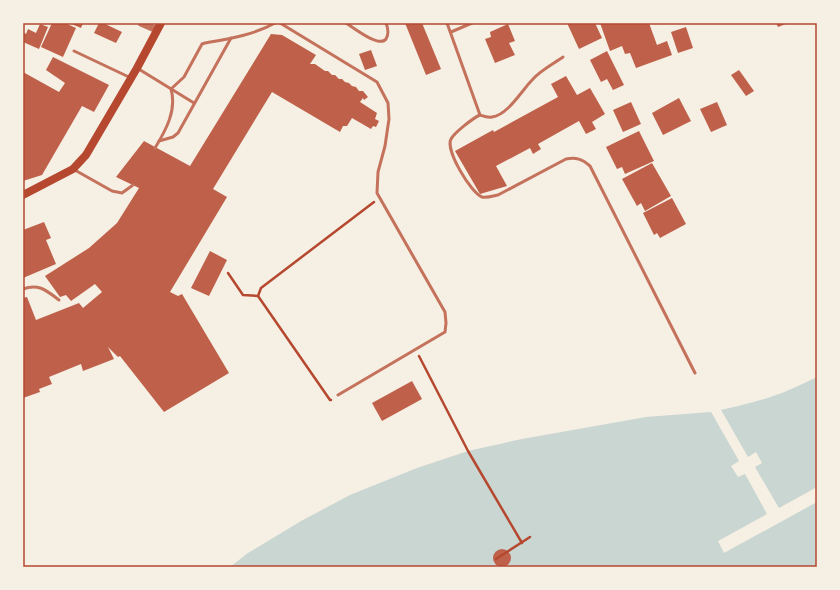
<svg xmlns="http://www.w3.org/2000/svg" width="840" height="590" font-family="Jost,sans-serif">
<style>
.water{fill:#c9d6d2}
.pier{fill:#f6efe4}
.building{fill:#bf614a}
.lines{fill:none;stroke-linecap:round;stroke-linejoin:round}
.path{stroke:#b5482f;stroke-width:2.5}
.service{stroke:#c5725c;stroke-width:3}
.tertiary{stroke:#c5725c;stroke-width:7}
.secondary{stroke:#b5482f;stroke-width:8}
.neatline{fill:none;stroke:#b5482f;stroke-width:1.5}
</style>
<rect width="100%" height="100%" fill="#f6efe4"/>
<path class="water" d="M817,377v190h-587l18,-14 53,-32 49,-26 67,-27 51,-17 54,-12 124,-22 65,-5c25,-5 55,-12 78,-22 10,-4 19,-9 28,-13z"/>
<polygon class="pier" points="720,408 748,457 756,452 762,463 755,467 779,508 817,487 817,502 724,553 718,541 767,514 745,474 738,477 731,466 739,461 710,410"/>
<g class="building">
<polygon points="52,23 65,23 76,28 63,57 41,47"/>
<polygon points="69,23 83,23 81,28"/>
<polygon points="99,23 103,23 122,32 116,43 94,33"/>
<polygon points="405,23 422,23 441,69 426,75"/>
<polygon points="567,23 595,23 602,38 579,49"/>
<polygon points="600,23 649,23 657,45 667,41 672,55 636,68 630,53 625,54 622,46 610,51"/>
<polygon points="776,23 788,23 778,27"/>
<polygon points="40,24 48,27 39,49 23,42 23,32 26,34 28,29 36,33"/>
<polygon points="508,24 515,41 509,43 515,55 495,63 485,39 491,37 490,32"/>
<polygon points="686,27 693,48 678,53 671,32"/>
<polygon points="271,34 282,35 316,55 310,64 315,64 325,71 328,71 332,75 335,75 339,79 342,79 345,82 349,83 352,86 356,87 359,91 363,91 368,97 364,100 363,98 360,102 377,113 375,119 379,121 376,127 373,126 371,129 352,118 347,126 343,126 340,132 272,92 213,189 227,197 170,292 178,296 182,294 229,373 164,412 120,356 118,357 108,347 114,359 83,371 81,364 49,377 52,384 39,389 40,392 23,398 23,298 27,297 36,320 79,303 83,308 102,292 95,284 71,301 66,295 60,297 45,276 89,248 117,223 139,188 116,177 144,141 190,166"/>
<polygon points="371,50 377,66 365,70 359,54"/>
<polygon points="607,51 624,85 613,90 607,79 601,82 590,60"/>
<polygon points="53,57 109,85 94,112 82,106 42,175 23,181 23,72 59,92 65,83 46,70"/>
<polygon points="739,70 754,91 746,96 731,75"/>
<polygon points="566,76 577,95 590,88 605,114 592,122 596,129 586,134 579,121 538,144 541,149 533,154 530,148 496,166 507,186 480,194 455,151 493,130 494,132 558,97 551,84"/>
<polygon points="679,98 691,121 663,135 652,113"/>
<polygon points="631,102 641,124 623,132 613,110"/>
<polygon points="717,102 727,125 711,132 700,109"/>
<polygon points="639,131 654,161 625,174 622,167 617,169 606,147"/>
<polygon points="652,163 671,196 645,211 641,203 637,206 622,179"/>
<polygon points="672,198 686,224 660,238 657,233 654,235 643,213"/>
<polygon points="44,222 51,238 46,240 56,264 23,278 23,230"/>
<polygon points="210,251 227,260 209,296 191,288"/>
<polygon points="412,381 422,399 382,421 372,403"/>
<circle cx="502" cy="558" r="9"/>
</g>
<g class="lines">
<g class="path">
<polyline points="228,273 243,295 258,296 330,400 331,400"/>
<polyline points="258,296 261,288 374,202"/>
<polyline points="419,356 468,451 522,543"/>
<polyline points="496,559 530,537"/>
</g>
<g class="service">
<polyline points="280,23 377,82 388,103 389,119 385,146 378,172 377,193 445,312 446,323 445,332 338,395"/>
<path d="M346,23c8,5 33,25 40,16 3,-5 2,-11 0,-16"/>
<path d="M447,23l33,92c-7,3 -26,18 -29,24 -6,11 20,54 31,58 5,1 11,-1 16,-2l68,-36c10,-2 16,0 24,7l105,207"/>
<polyline points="451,32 472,23"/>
<polyline points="74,51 131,78"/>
<polyline points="137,68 194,103"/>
<path d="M480,115c3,1 8,3 12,2 16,-2 30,-27 41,-38 8,-9 20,-15 30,-22"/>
<polyline points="159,141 173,137 178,133 231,38"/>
<path d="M155,148c11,-18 22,-38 16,-59l13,-12 18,-33 3,-1c23,-4 49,-8 70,-20"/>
<polyline points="73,169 112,191 122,193 133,185"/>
<path d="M23,289c16,-6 24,2 36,11"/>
</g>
<polyline class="tertiary" points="141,23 157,30"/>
<polyline class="secondary" points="23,195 73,169 86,155 137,68 161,23"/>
</g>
<rect width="840" height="590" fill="none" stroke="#f6efe4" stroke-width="48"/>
<rect x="24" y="24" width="792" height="542" class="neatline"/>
</svg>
